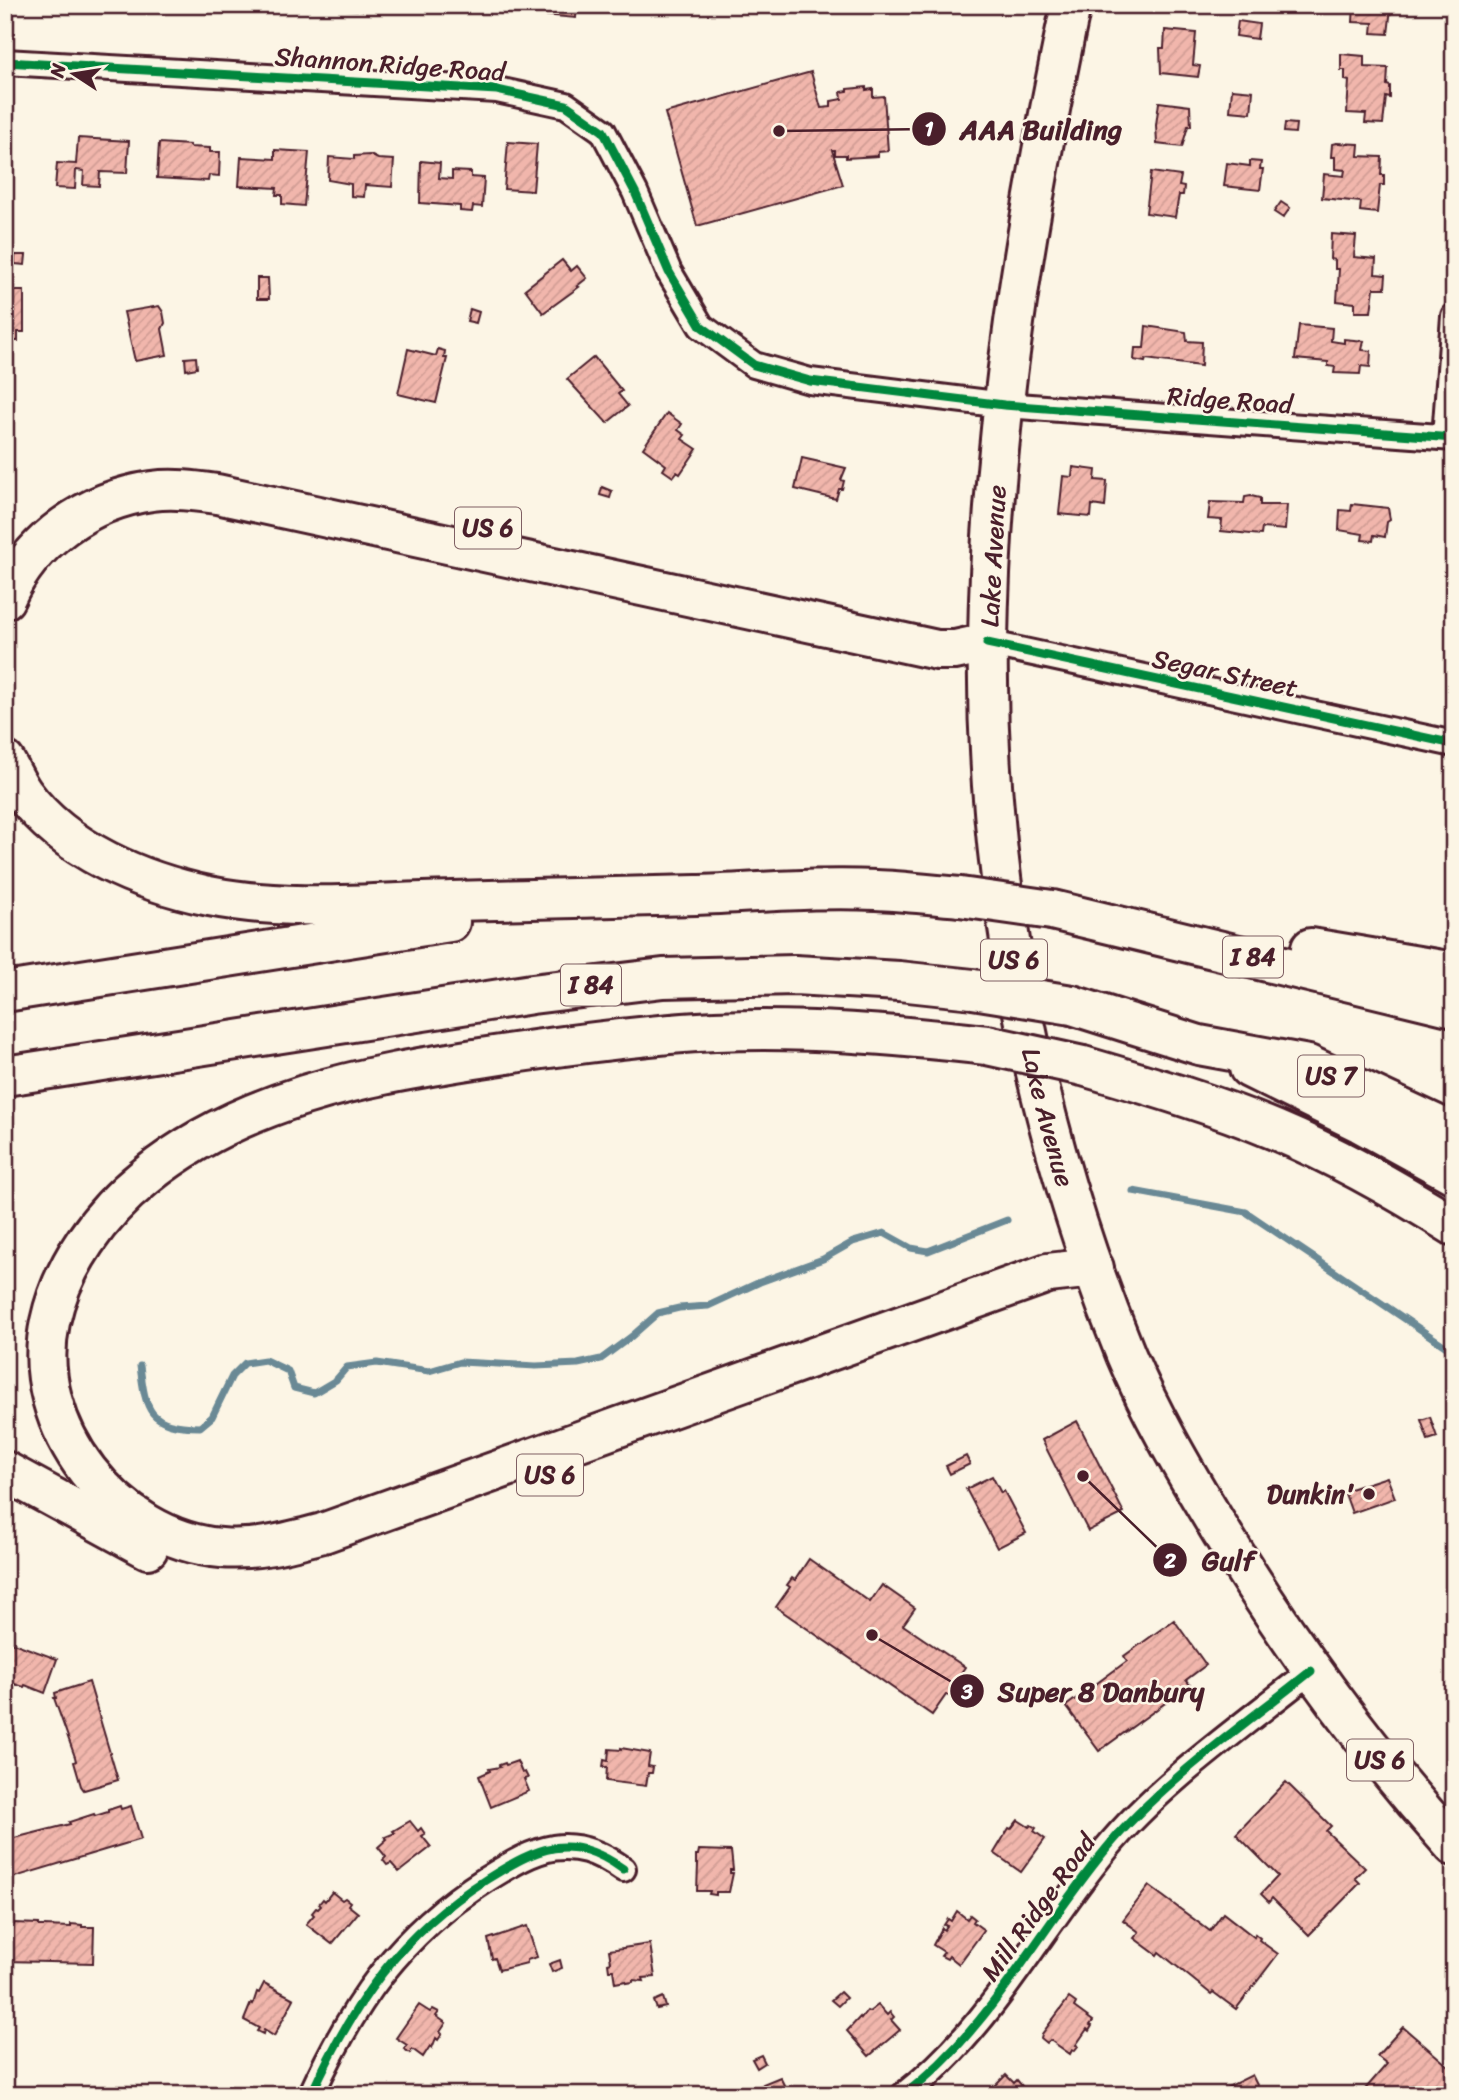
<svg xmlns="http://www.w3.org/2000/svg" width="1459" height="2100" font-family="Sriracha,sans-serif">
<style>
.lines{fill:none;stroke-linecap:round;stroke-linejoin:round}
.stream{stroke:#6a8995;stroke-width:7}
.building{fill:url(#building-hatch);stroke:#4a1f2b;stroke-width:2}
.minor-casing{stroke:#4a1f2b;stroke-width:30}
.primary-casing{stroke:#4a1f2b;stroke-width:44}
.motorway-casing{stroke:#4a1f2b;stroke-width:44}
.minor{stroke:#fcf5e5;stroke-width:24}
.primary{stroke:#fcf5e5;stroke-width:38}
.motorway{stroke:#fcf5e5;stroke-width:38}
.motorway-bridge-casing{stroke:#4a1f2b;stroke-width:44;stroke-linecap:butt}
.motorway-bridge{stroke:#fcf5e5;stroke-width:38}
.cycleway-casing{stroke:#fcf5e5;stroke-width:13}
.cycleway{stroke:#00873e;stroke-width:9}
.poi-dot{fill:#4a1f2b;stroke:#fcf5e5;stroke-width:2.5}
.labels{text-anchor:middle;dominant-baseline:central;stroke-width:5;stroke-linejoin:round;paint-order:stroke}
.shield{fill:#fcf5e5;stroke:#7f5f63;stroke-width:2}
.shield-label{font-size:24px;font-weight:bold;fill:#4a1f2b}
.street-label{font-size:26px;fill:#4a1f2b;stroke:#fcf5e5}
.poi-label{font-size:26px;font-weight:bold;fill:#4a1f2b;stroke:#fcf5e5;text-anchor:end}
.leader{fill:none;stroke:#4a1f2b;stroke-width:2.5}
.callout-dot{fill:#4a1f2b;stroke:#fcf5e5;stroke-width:2.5}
.mark-label{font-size:21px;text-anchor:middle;font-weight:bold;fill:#fff}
.callout-label{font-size:28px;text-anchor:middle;font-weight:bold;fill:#4a1f2b;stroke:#fcf5e5;stroke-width:5;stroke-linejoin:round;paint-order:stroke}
</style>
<defs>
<pattern id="building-hatch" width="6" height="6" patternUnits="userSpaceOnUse" patternTransform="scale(1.75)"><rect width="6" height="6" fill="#f1b6ac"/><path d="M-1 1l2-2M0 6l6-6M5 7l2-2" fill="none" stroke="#d09c94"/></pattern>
</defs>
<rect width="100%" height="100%" fill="#fcf5e5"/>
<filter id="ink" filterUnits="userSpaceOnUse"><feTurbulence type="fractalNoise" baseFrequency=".0143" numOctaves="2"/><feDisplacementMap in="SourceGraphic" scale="14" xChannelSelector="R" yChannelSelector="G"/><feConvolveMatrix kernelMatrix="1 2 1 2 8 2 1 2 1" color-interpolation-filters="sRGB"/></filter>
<g filter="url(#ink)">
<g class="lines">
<g class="stream">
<polyline points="1133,1191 1246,1212 1454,1352"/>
<path d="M140,1366c6,46 8,60 60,61l12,-10 20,-41 13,-13 20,-3 23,11 6,17 20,5 22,-13 11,-13 30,-4 52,8 31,-9 76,4 42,-2 23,-5 31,-23 26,-23 21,-5 29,-2 52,-24 63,-23 30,-17 31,-9 27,15 17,3 79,-31"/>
</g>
</g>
<g class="building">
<polygon points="346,5 396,5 396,7 369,6 369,10 346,9"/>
<polygon points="443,5 488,5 488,12 443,10"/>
<polygon points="509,5 577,5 576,18 543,15 530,12 530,10 509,9"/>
<polygon points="1170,5 1194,5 1193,13 1169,11"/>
<polygon points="1354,5 1395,5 1395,9 1391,8 1388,34 1372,33 1373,23 1353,22"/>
<polygon points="1238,21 1259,24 1257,39 1236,36"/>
<polygon points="1165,30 1196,33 1193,65 1200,66 1198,77 1161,73 1160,48 1164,48"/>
<polygon points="1341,54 1364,56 1364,67 1388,68 1387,85 1390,86 1390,98 1386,97 1383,124 1365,123 1366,114 1347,113 1349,81 1345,80 1345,70 1341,70"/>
<polygon points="811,72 821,108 831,107 831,101 842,99 841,92 848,91 848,89 866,87 866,90 873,89 873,97 884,96 888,151 878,152 878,156 846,158 846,155 835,155 835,150 832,150 843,185 697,226 665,113"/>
<polygon points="1232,89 1253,91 1251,113 1230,111"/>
<polygon points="1159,102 1190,106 1191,126 1188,126 1182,147 1157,144 1156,125"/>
<polygon points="1285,123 1296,124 1295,133 1284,132"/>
<polygon points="78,138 129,141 127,173 100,172 99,186 83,185 84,171 76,170 75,189 55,188 57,163 76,164"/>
<polygon points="508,142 537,144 533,191 504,189"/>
<polygon points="159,143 190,145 190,147 210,148 210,152 220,152 219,176 209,175 208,181 157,178"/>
<polygon points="1336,143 1359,144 1358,156 1382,157 1381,175 1384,175 1384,185 1380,185 1377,213 1360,211 1361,202 1322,198 1324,174 1344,176 1345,170 1335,169 1335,157 1331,157 1332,144"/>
<polygon points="275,150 309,152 304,206 282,204 282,195 276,195 277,188 239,186 241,157 275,159"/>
<polygon points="370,155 378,159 394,160 392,187 365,185 364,197 351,196 351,184 328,180 329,157 354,159 354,156"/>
<polygon points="421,161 440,163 439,178 452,179 452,171 471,172 471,177 484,178 482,207 473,206 472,212 460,211 460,206 420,203"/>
<polygon points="1250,161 1261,162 1260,169 1263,169 1260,190 1224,186 1227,163 1250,166"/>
<polygon points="1151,172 1181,176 1179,186 1184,187 1183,195 1179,195 1175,217 1146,213"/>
<polygon points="1281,202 1290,208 1283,218 1274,212"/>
<polygon points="1331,234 1356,236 1354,257 1376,259 1375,274 1386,275 1385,288 1374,288 1371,312 1355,312 1355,303 1337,301 1339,269 1335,269 1335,260 1330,259"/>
<polygon points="15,255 26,255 25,265 15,264"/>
<polygon points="562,260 571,271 577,266 587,278 577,286 579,287 543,313 525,289"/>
<polygon points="257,278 268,278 269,299 257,299"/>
<polygon points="5,291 24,291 24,332 18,332 18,341 5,341"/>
<polygon points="159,306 163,312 165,323 162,329 167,355 135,361 124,312"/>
<polygon points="470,309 479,312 476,323 467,321"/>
<polygon points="1299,325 1332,328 1331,341 1344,343 1344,339 1364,341 1362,350 1371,351 1370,367 1361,366 1360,374 1334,373 1335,367 1328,366 1328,362 1295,359"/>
<polygon points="1146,326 1186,332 1187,341 1202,342 1201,366 1146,359 1145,362 1134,360 1135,348 1144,348"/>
<polygon points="408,349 436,356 438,349 445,351 444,358 447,358 436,403 398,394"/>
<polygon points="196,357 197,368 186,370 185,358"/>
<polygon points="594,357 622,391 618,394 628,406 607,423 567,379"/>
<polygon points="667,413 682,424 678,430 685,435 682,439 697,449 680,474 677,472 673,477 663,470 666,465 643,448"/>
<polygon points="802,458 846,468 841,480 844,481 842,489 839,489 836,499 795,489"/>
<polygon points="1073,467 1096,470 1095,480 1107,481 1105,507 1092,505 1091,517 1059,514 1063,476 1072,477"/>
<polygon points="602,487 612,491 610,498 600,495"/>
<polygon points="1251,496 1260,498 1260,505 1287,505 1285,530 1262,528 1261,535 1221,531 1222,520 1208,519 1210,502 1244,503 1245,497"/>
<polygon points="1352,504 1388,508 1390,520 1387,522 1385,537 1374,535 1373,541 1362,540 1363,534 1339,530 1340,510 1351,511"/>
<polygon points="1430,1417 1437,1437 1428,1440 1421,1420"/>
<polygon points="1077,1421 1124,1513 1088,1531 1042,1440"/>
<polygon points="966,1456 970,1464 950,1474 946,1466"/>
<polygon points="992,1476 1001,1493 1004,1491 1026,1533 997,1548 966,1489"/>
<polygon points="1387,1477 1395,1498 1352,1513 1344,1491"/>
<polygon points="809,1559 870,1602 882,1585 915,1608 903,1625 965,1667 951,1687 954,1690 950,1696 946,1695 932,1715 776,1607 790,1587 787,1585 792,1578 795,1580"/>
<polygon points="1174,1620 1206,1665 1186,1680 1190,1685 1099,1751 1066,1706 1127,1661 1124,1656"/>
<polygon points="5,1640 57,1659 45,1693 25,1685 24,1687 5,1681"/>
<polygon points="89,1682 118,1780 84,1790 81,1786 74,1762 76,1761 75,1757 54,1698 56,1698 55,1693"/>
<polygon points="621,1748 650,1753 648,1766 653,1767 652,1773 648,1773 646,1786 606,1781 607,1767 603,1767 604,1760 608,1761 609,1749 621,1750"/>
<polygon points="517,1761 522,1773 525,1772 528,1778 524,1779 529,1791 491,1807 479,1776 490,1771 489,1769 500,1767 499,1765 505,1763 506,1765"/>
<polygon points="1286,1782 1331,1826 1326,1831 1365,1868 1355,1878 1360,1883 1309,1935 1272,1898 1269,1902 1261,1894 1278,1876 1236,1834"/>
<polygon points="120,1806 121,1809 131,1806 141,1839 5,1880 6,1840 70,1824 69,1822 94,1814 95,1816 108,1812 108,1810"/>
<polygon points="1018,1820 1029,1827 1031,1825 1036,1828 1034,1831 1045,1839 1021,1872 994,1853 1009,1828 1011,1829"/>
<polygon points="410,1821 418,1831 421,1828 425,1834 422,1836 431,1847 399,1872 391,1863 387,1865 383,1860 386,1857 378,1847 387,1839 385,1837 395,1833 393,1831"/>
<polygon points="699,1850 731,1851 733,1870 730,1870 730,1873 733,1873 729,1892 716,1892 716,1895 709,1894 710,1891 697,1891 698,1864 696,1864 696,1855 698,1855"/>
<polygon points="1149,1886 1210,1931 1223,1913 1254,1937 1255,1934 1260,1938 1259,1940 1278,1954 1236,2009 1213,1992 1211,1994 1159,1952 1157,1955 1134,1938 1139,1932 1123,1920"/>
<polygon points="332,1892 342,1900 345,1898 350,1902 348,1905 358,1913 332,1944 306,1924 314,1915 312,1913 316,1908 318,1909 321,1906 319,1904 323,1899 325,1901"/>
<polygon points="957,1911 967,1919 970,1915 975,1919 973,1922 984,1930 959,1964 949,1956 947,1959 941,1956 944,1952 933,1945 942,1928 944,1930 947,1926 944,1925 948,1919 951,1921"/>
<polygon points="14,1923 39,1924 39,1926 43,1926 71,1927 71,1924 82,1925 82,1927 94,1927 93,1963 5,1961 5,1924 14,1925"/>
<polygon points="527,1926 537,1957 527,1960 527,1963 499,1970 495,1958 492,1959 488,1939"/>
<polygon points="650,1944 655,1977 643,1978 644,1981 633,1980 633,1982 626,1983 626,1981 615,1983 613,1970 609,1970 608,1963 611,1962 609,1950"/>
<polygon points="560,1960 562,1968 552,1972 549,1964"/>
<polygon points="264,1983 294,1999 274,2036 264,2030 263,2034 257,2031 259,2028 244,2020 251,2003 253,2004 257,1992 259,1993"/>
<polygon points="840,1992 846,1998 838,2006 831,2000"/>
<polygon points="663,1997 666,2007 657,2009 654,2001"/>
<polygon points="1069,1998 1076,2003 1074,2007 1093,2021 1090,2025 1092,2026 1089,2031 1087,2029 1076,2045 1078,2046 1074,2051 1072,2050 1070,2054 1050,2040 1047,2043 1041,2038 1042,2034"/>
<polygon points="419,2005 430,2012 433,2009 439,2012 436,2016 446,2023 440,2032 442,2034 438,2040 436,2038 432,2048 430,2046 423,2057 412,2049 410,2053 404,2049 407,2045 396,2038"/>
<polygon points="878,2005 887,2015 890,2012 894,2017 891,2020 900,2030 869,2056 847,2031 860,2017 861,2019 867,2011 869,2012"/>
<polygon points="1403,2027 1454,2071 1454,2095 1360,2095 1387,2064 1377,2056"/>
<polygon points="761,2055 765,2063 757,2068 752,2059"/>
<polygon points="1006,2075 1014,2083 1017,2080 1022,2086 1019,2088 1026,2095 986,2095"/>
<polygon points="1252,2075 1262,2095 1212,2095"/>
<polygon points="780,2077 786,2089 789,2088 792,2094 746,2095 760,2086 760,2088 764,2086 763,2084"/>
</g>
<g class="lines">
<g class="minor-casing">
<g id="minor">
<polyline points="5,62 497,90 566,105 603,131 635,192 669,272 701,326 754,365 810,381 1004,405 1454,438"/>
<polyline points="1445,437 1454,316"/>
<polyline points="987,643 1454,744"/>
<path d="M311,2095c42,-92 89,-161 176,-216 51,-32 83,-48 136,-10"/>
<path d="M904,2095c86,-66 134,-164 202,-246 54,-66 138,-124 205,-178"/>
</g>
</g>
<g class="primary-casing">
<g id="primary">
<path id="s1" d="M1071,5c-44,210 -80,422 -83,636 -4,239 47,493 138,714 24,57 56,112 88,165 70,117 149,225 240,326"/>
</g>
</g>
<g class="motorway-casing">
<g id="motorway">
<path d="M5,599c26,-59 83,-99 147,-108 21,-3 43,0 65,3l720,156h18l32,-7"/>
<path d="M5,761c6,10 11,22 18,32 42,58 119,89 186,103 80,16 163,7 243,5 81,-2 163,-4 244,-6 60,-2 120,-8 180,-5 28,1 56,5 84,7"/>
<polyline points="1052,910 1454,1007"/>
<polyline points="1311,948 1454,972"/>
<polyline points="5,992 450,922"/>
<polyline points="1072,1005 1199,1045 1308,1065 1454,1133"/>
<path d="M987,1045c-91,-10 -181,-18 -272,-14 -79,4 -157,15 -234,27 -118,18 -241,41 -336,119 -45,36 -83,88 -95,145 -23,104 67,218 171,226 35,3 68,-6 102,-15l725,-260 46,-5"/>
<path d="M1083,1066c65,19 130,38 192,64 62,26 122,60 179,96"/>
<polyline points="1249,1068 1361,1123 1454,1174"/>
<polyline points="5,1076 532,994 663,978 795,975 899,981 973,989"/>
<polyline points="5,1471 148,1549"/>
</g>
</g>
<use href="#minor" class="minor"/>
<use href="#primary" class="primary"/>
<use href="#motorway" class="motorway"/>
<g class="motorway-bridge-casing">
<g id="motorway-bridge">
<polyline points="960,897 1052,910"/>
<polyline points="973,989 1072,1005"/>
<polyline points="987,1045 1083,1066"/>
</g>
</g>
<use href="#motorway-bridge" class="motorway-bridge"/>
<g class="cycleway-casing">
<g id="cycleway">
<polyline points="5,62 497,90 566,105 603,131 635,192 669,272 701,326 754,365 810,381 1004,405 1454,438"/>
<polyline points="987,643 1454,744"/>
<path d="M311,2095c42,-92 89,-161 176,-216 51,-32 83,-48 136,-10"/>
<path d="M904,2095c86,-66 134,-164 202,-246 54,-66 138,-124 205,-178"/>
</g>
</g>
<use href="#cycleway" class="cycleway"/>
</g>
</g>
<circle class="poi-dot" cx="1369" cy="1494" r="7"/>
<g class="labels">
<g class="shield">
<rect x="455" y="507.5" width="66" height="41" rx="5"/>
<rect x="1223" y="936.5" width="60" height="41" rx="5"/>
<rect x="981" y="939.5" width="66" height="41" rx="5"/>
<rect x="561" y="964.5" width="60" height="41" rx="5"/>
<rect x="1298" y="1055.5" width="66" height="41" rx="5"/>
<rect x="517" y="1454.5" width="66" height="41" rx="5"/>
<rect x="1347" y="1739.5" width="66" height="41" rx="5"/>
</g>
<g class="shield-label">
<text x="488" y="528">US 6</text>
<text x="1253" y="957">I 84</text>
<text x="1014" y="960">US 6</text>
<text x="591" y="985">I 84</text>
<text x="1331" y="1076">US 7</text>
<text x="550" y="1475">US 6</text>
<text x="1380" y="1760">US 6</text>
</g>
<g class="street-label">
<text transform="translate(390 64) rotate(4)">Shannon Ridge Road</text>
<text transform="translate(1230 400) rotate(4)">Ridge Road</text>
<text transform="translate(993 556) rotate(-87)">Lake Avenue</text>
<text transform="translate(1225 673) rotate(12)">Segar Street</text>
<text stroke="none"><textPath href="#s1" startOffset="1124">Lake Avenue</textPath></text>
<text transform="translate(1038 1907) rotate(-54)">Mill Ridge Road</text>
</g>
<g class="poi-label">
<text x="1355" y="1494">Dunkin'</text>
</g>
</g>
<path class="leader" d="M779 131L929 129M1083 1476L1170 1560M872 1635L967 1691"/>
<g class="callout-dot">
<circle cx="779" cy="131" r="7"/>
<circle cx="1083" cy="1476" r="7"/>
<circle cx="872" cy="1635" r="7"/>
<circle cx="929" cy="129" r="18"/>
<circle cx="1170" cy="1560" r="18"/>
<circle cx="967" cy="1691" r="18"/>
</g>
<g class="mark-label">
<text x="929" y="136">1</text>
<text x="1170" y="1568">2</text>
<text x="967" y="1699">3</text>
</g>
<g class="callout-label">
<text x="1041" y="139">AAA Building</text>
<text x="1228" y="1570">Gulf</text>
<text x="1101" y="1701">Super 8 Danbury</text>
</g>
<rect width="1459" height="2100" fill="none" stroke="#fcf5e5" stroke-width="28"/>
<rect x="14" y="14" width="1431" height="2072" fill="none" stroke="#4a1f2b" stroke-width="2.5" filter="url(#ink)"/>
<g transform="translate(74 74) rotate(282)" stroke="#fcf5e5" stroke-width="5" paint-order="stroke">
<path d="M0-5L12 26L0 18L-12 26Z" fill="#4a1f2b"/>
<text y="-10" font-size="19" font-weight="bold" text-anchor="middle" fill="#4a1f2b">N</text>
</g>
</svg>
